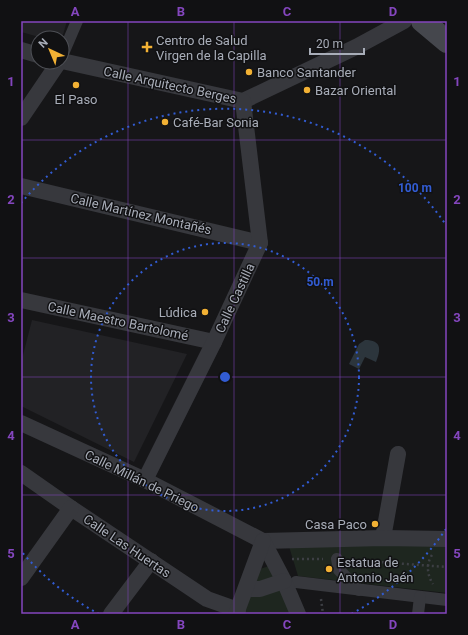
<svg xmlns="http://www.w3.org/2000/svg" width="468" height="635" font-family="Roboto,sans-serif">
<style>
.built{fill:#222225}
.green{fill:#1e261f}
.water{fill:#2c353c}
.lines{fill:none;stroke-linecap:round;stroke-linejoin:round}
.path{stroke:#3d3f44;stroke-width:2.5;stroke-dasharray:2 3;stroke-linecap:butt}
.pedestrian{stroke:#37383d;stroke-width:12}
.minor{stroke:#37383d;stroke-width:16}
.secondary{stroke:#45474d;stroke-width:22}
.tram{stroke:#4a4c52;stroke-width:1}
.grid{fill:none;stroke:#8446be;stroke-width:1;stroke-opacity:0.55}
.ring{fill:none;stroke:#325cd3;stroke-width:2;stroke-dasharray:2 4}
.poi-dot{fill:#f2b134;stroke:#111113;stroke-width:1.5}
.labels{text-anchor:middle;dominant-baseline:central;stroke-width:3;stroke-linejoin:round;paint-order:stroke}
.poi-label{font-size:13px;fill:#a8adb8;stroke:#111113;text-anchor:start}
.street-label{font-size:13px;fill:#a8adb8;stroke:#111113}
.centre{fill:#325cd3;stroke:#111113;stroke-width:2}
.ring-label{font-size:12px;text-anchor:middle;font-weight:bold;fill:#325cd3;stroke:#111113;stroke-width:3;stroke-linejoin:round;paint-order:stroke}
.neatline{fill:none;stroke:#8446be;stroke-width:1.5}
.grid-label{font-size:13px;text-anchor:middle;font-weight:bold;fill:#8446be}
</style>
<rect width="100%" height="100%" fill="#161618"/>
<g class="built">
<polygon points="21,21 67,21 62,38 43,38 21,32"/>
<polygon points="32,320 187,354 134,462 21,406 21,363"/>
</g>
<g class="green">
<polygon points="288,543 447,545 447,593 298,576"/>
<polygon points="269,566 291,614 241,614 260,569"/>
</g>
<path class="water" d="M365,340c17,0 16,10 11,22l-11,-5 -6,12 -10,-5 10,-20z"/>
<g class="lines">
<g class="path">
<path d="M432,555c-6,9 -5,20 1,29"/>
<polyline points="292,559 323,559"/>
<polyline points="352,560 447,567"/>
<polyline points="321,599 323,614"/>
</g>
<g class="pedestrian">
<polyline points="62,56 77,21"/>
<polyline points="337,559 339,570 359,590"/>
<polyline points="296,582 447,600"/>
<polyline points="418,614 420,597"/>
</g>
<g class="minor">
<polyline points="21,50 38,55"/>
<polyline points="62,61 243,101 356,47 404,21"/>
<polyline points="21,118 59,62"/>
<polyline points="21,186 260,243"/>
<polyline points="21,300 214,342"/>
<polyline points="21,423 145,480 263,541"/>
<polyline points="21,473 71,508 207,599 238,610"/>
<polyline points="145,480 214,342 260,243 243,101"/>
<polyline points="383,538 398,454"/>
<polyline points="263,541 383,538 447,539"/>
<polyline points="263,541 284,581 298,614"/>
<polyline points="21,578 71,508"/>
<polyline points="246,589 260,589 284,581"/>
<polyline points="111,614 151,561"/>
<polyline points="236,614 263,541"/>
</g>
<polyline class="secondary" points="422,21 447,42"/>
<polyline class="tram" points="439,21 447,27"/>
</g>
<path class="grid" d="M128,21v593M234,21v593M340,21v593M21,140h426M21,258h426M21,377h426M21,495h426"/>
<g class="ring">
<circle cx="225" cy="377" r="134"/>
<path d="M446 529A268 268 0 0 1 351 614M99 614A268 268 0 0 1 21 551M21 203A268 268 0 0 1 446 225"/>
</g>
<g class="poi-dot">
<path d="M145 41h4v4h4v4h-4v4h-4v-4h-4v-4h4z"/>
<circle cx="249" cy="72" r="4"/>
<circle cx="76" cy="85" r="4"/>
<circle cx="307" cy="90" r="4"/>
<circle cx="165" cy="122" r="4"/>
<circle cx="205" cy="312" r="4"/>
<circle cx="375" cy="524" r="4"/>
<circle cx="329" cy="569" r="4"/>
</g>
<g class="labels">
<g class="poi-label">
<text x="156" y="40">Centro de Salud<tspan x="156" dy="15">Virgen de la Capilla</tspan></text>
<text x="257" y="72">Banco Santander</text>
<text x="315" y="90">Bazar Oriental</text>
<text x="76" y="99" text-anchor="middle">El Paso</text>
<text x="173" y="122">Café-Bar Sonia</text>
<text x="197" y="312" text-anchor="end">Lúdica</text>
<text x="367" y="524" text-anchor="end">Casa Paco</text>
<text x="337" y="562">Estatua de<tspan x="337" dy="15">Antonio Jaén</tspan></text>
</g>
<g class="street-label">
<text transform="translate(170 85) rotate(12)">Calle Arquitecto Berges</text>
<text transform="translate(141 214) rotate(13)">Calle Martínez Montañés</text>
<text transform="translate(235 298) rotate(-65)">Calle Castilla</text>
<text transform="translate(118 321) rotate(12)">Calle Maestro Bartolomé</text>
<text transform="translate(142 481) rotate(26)">Calle Millán de Priego</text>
<text transform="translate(127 546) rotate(34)">Calle Las Huertas</text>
</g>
</g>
<circle cx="225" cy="377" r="6" class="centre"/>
<g class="ring-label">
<text x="415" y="192">100 m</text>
<text x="320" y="286">50 m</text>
</g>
<rect width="468" height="635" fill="none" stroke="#111113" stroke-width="44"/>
<g transform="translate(50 50) rotate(316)"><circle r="19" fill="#111113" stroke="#4d4f55"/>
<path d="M0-3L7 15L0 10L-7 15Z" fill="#f2b134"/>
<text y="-6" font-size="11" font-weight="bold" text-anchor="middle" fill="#a8adb8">N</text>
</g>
<path d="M310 48v6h54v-6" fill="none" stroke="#a8adb8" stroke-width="2"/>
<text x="316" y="48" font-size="12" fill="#a8adb8" stroke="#111113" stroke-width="3" paint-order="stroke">20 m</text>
<rect x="22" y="22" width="424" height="591" class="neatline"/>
<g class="grid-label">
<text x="75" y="16">A</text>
<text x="181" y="16">B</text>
<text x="287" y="16">C</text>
<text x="393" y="16">D</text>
<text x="11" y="86">1</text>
<text x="457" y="86">1</text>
<text x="11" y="204">2</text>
<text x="457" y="204">2</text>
<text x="11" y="322">3</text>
<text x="457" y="322">3</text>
<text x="11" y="440">4</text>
<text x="457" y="440">4</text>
<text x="11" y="558">5</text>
<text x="457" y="558">5</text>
<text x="75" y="629">A</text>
<text x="181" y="629">B</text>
<text x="287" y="629">C</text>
<text x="393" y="629">D</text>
</g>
</svg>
